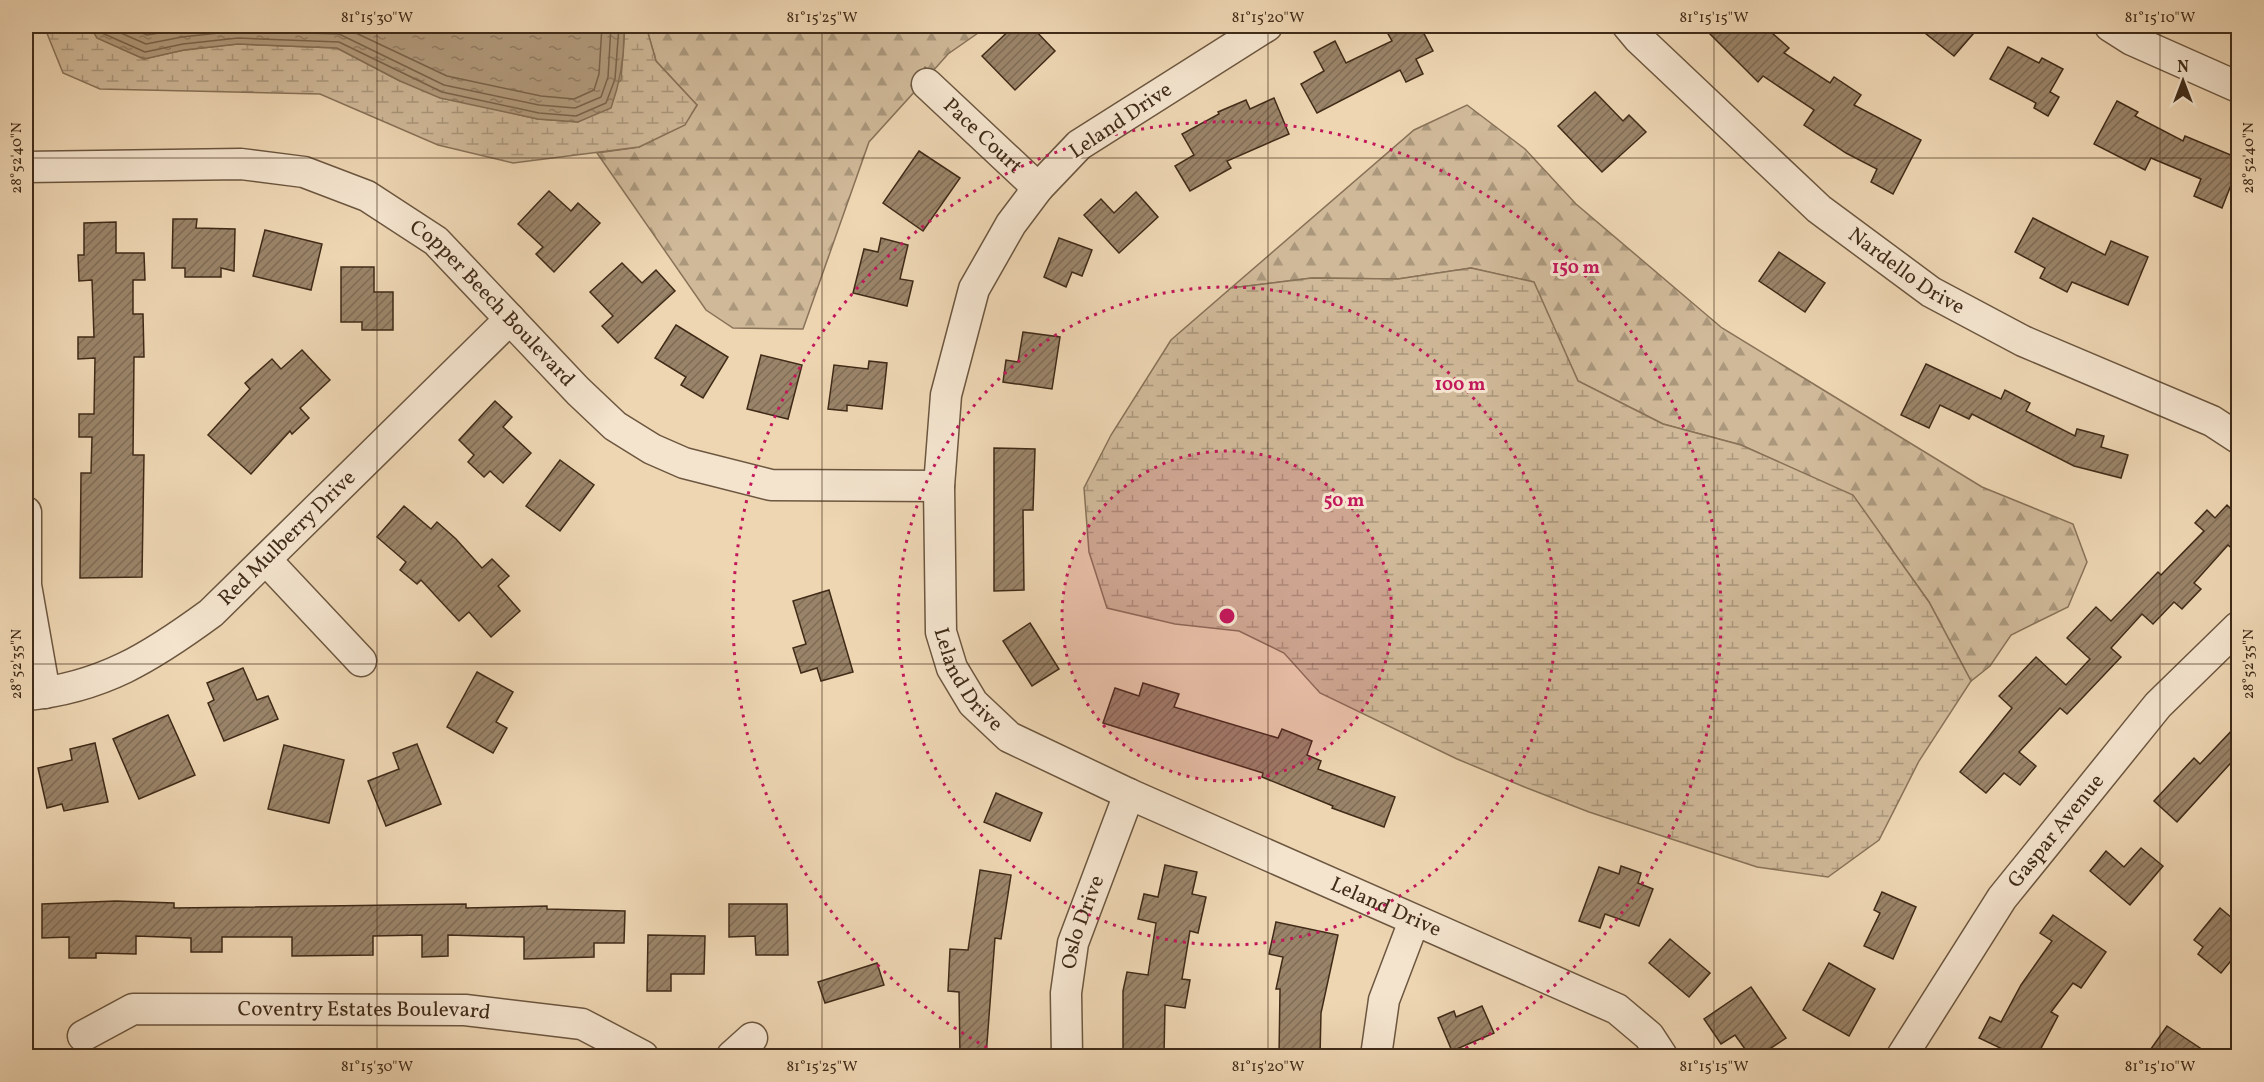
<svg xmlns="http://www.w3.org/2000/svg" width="2264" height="1082" font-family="Vollkorn,serif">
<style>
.forest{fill:url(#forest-firs);stroke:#887258;stroke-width:1.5}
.wetland{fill:url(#wetland-marsh);stroke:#887258;stroke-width:1.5}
.water{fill:url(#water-ripples);stroke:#856f55;stroke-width:1.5}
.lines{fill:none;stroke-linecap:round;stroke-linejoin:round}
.shore{stroke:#7a644b;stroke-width:1.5}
.building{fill:url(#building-hatch);stroke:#402b18;stroke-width:1.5}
.minor-casing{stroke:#6c563f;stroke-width:33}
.minor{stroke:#f4e4ce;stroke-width:30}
.ticks{fill:none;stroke:#402b18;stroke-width:1.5;stroke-opacity:0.45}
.ring{fill:none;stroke:#c2185b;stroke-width:3;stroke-dasharray:3 6}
.labels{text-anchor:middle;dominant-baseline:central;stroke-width:6;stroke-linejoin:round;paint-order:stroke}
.street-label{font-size:21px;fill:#402b18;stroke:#f4e4ce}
.centre{fill:#c2185b;stroke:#f4e4ce;stroke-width:3}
.ring-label{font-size:18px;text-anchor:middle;font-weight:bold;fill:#c2185b;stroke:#f4e4ce;stroke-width:6;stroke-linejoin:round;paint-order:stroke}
.neatline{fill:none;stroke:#402b18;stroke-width:2}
.ticks-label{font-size:15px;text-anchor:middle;fill:#402b18}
</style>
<defs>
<pattern id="forest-firs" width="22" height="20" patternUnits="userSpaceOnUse" patternTransform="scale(1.5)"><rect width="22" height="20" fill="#d0b999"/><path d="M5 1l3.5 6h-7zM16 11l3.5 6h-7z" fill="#aa977c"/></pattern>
<pattern id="wetland-marsh" width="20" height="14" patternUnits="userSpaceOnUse" patternTransform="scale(1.5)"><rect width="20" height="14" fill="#d0b999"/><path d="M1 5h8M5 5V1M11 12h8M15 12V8" fill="none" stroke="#aa977c"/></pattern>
<pattern id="water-ripples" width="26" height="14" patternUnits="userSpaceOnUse" patternTransform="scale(1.5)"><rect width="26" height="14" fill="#b39c7e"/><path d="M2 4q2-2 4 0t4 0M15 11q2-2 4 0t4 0" fill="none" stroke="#937f66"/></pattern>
<pattern id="building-hatch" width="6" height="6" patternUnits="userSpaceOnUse" patternTransform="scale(1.5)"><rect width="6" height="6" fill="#9a8469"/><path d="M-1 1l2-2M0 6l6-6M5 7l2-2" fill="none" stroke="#7f6c55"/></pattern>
</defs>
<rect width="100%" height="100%" fill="#eed6b3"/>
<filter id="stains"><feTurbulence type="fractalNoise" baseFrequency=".00333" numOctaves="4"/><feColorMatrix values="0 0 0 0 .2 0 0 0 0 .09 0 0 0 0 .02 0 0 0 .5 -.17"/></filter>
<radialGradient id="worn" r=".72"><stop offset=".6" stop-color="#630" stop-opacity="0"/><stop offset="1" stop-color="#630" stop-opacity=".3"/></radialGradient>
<g class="forest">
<polygon points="646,26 988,26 948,54 932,72 925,67 911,86 916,90 869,142 803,329 733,328 706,310 597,153 639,147 684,125 697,105 656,61"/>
<polygon points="1467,105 1525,149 1576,204 1722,328 1982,487 2073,524 2087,562 2068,607 2011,635 1990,666 1971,681 1929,602 1853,496 1741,445 1663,424 1578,381 1533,282 1471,268 1398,279 1312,278 1231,288 1414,130"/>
</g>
<g class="wetland">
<polygon points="44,26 90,26 97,38 144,59 184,50 238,44 337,48 400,81 499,110 537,119 578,122 621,80 625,26 646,26 656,61 697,105 685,125 639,147 513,163 438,145 320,94 100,89 63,73"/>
<polygon points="1471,268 1534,282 1578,381 1663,424 1741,445 1853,495 1929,602 1971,681 1919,761 1879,840 1828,877 1757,867 1589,812 1527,788 1457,759 1320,693 1284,653 1239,631 1175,624 1107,608 1089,552 1084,488 1111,435 1171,340 1231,288 1312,278 1398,279"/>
</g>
<path class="water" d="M90,26h534c1,30 -3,54 -13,82l-33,14 -40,-3 -98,-21 -40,-17 -63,-33 -99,-4 -54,6 -40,9 -47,-21z"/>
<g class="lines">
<g class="shore">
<polyline points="97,26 102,33 145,52 183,44 238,38 339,42 442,92 539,113 576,116 606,103 615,79 619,26"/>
<polyline points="105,26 146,44 182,37 237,31 339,34 444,85 539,105 575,108 601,97 608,77 611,26"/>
<polyline points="125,26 147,35 201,26"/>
<polyline points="341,26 447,76 541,96 574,99 594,90 599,74 602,26"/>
</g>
</g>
<g class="building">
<polygon points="1014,26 1031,26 1055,51 1015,90 982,56"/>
<polygon points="1400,26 1420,26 1433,51 1416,59 1423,74 1406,82 1400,70 1317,113 1301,84 1324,71 1314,52 1335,41 1346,63 1392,41 1387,32"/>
<polygon points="1702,26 1764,26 1789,48 1784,53 1830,83 1834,77 1861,95 1854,105 1921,140 1893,194 1871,182 1877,169 1846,153 1804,125 1814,110 1763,76 1758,82"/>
<polygon points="1916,26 1980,26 1954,56"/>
<polygon points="2008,47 2039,63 2042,58 2063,69 2050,92 2059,97 2048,116 2034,108 2036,103 1990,79"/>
<polygon points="1595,92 1623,121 1629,115 1646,132 1602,172 1558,126"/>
<polygon points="1274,98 1289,134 1227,161 1231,168 1190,191 1175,166 1194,155 1182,134 1219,114 1218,112 1246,100 1250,109"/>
<polygon points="2117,101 2138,112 2135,116 2183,141 2185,136 2238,158 2238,167 2222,208 2194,196 2201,179 2151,158 2145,170 2094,144"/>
<polygon points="919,151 960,178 923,231 883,203"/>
<polygon points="549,191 571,211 578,203 600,223 554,272 536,254 543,247 518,224"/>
<polygon points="1136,192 1158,217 1119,253 1084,215 1101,199 1114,213"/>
<polygon points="2033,218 2105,255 2111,241 2148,257 2128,305 2072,282 2067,292 2040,278 2045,268 2015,252"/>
<polygon points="173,219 197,219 196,228 235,229 234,271 221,268 221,277 185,277 185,268 172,268"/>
<polygon points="116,222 116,253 144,253 145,280 133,280 133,314 143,314 144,357 134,357 133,455 144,455 142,577 80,578 81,473 91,473 92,437 79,437 79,414 94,414 95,358 78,359 78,337 94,337 92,280 79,281 78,255 84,255 84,223"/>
<polygon points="265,230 322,244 311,290 253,276"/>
<polygon points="881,238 908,245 900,279 913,281 907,306 853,293 864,249 878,252"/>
<polygon points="1059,238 1092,250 1082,276 1072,272 1066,287 1044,277"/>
<polygon points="1779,252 1825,283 1805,312 1759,281"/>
<polygon points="622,263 642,283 656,270 675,291 618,343 602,326 613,316 590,292"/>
<polygon points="341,267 374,267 374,292 393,292 393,330 362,330 362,322 341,322"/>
<polygon points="676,325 728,357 703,398 681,385 686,377 655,358"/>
<polygon points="1023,332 1060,337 1052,389 1003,382 1006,360 1018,362"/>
<polygon points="302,350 330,380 300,408 309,418 292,434 290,431 251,474 208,435 250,389 245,383 272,359 281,369"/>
<polygon points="761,355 802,365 788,419 747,409"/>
<polygon points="869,361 887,363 882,409 847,405 847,411 828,409 834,365 868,369"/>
<polygon points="1926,364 2001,399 2005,390 2030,403 2026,411 2075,436 2077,429 2104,436 2101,447 2128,455 2121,478 2074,466 1972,414 1969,419 1940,405 1929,428 1901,415"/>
<polygon points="495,401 512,417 503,427 531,453 503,483 490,471 484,477 468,462 474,455 459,440"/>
<polygon points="994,448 1035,449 1033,510 1023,510 1024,590 994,591"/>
<polygon points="560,460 594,485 560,531 526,506"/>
<polygon points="2227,505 2238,516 2238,554 2228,545 2194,583 2201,589 2182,609 2174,602 2153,624 2142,614 2111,648 2121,657 2067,714 2060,708 2019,752 2036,766 2020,785 2004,773 1986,793 1960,772 2012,708 1999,696 2036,657 2066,685 2090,659 2067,638 2096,607 2111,621 2158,572 2161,575 2204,531 2195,523 2207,510 2215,518"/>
<polygon points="404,506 431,529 437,522 456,539 482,568 492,559 509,576 498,586 520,611 491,637 469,612 459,621 421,580 417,584 400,570 406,562 377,537"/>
<polygon points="829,590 853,672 821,681 817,668 801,673 793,648 806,644 793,601"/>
<polygon points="1030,623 1059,669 1032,686 1003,641"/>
<polygon points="243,668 257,700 268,696 278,719 224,741 208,703 214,700 207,683"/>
<polygon points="477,672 513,692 496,722 507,728 493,753 447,727"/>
<polygon points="1143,683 1179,694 1174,707 1278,738 1282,729 1312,741 1307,755 1321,761 1318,769 1395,797 1384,827 1332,808 1333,806 1262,777 1263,773 1103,723 1115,688 1139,696"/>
<polygon points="168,715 195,775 139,799 113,739"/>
<polygon points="2238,724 2238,755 2177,822 2154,801 2194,758 2200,764"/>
<polygon points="95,743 108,802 64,811 62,804 47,808 38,768 72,760 70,749"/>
<polygon points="417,744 441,804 386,826 368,781 399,769 393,753"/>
<polygon points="284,745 344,760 329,823 268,809"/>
<polygon points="996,793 1042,813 1030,841 984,822"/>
<polygon points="2141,848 2163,866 2130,905 2090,871 2106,851 2124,867"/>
<polygon points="1165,865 1197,872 1192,894 1206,897 1198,933 1190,931 1182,979 1190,980 1185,1008 1165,1005 1164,1056 1123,1056 1123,991 1127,972 1148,975 1156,923 1138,919 1144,894 1158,897"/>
<polygon points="1621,866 1641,873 1638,883 1653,889 1639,926 1605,914 1600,928 1579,921 1599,867 1619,874"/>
<polygon points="980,870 1011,875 1001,939 995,938 986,1056 960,1056 959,992 948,991 950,949 968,950"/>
<polygon points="1882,892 1916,907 1893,959 1864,946 1880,913 1874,910"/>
<polygon points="116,901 174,903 174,908 466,904 466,908 547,906 547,909 625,911 624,943 594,943 594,957 524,959 524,937 448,935 448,956 422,957 422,935 373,936 373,955 292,956 292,937 222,937 222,952 191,952 191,938 136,936 136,954 96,953 96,958 69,958 69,937 42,938 42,904"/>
<polygon points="729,904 787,904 788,955 756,955 755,936 729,937"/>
<polygon points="2220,908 2238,923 2238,952 2221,973 2198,954 2203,947 2194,940"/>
<polygon points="2053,915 2106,952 2081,988 2073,983 2051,1012 2058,1016 2037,1056 2017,1056 1979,1038 1990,1017 2001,1022 2021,985 2052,941 2040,933"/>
<polygon points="1276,922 1338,935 1321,1013 1320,1056 1279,1056 1280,989 1276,989 1283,957 1269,954"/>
<polygon points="648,935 705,936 704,974 671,974 671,991 647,991"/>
<polygon points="1670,939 1710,973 1689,997 1649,963"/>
<polygon points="877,963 884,985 825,1003 818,982"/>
<polygon points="1829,963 1875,989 1849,1036 1803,1010"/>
<polygon points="1751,987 1786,1038 1759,1056 1750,1056 1735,1035 1721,1044 1704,1019"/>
<polygon points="1482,1006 1494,1033 1452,1051 1438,1018 1454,1011 1456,1017"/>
<polygon points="2167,1026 2212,1056 2146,1056"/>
</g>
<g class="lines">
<g class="minor-casing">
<g id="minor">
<path id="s1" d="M1267,26l-188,119 -41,43 -27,36 -37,65 -28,106 -7,91 2,146 11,36 21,35 36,34 120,57 488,215 32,27 13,20"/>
<path id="s2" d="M1628,26l10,12 181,171 112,83 92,49 189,80 26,17"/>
<polyline points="2110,26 2132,40 2238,87"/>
<path id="s3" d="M927,84l111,104"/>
<path id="s4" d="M26,167l215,-3 63,8 63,24 69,45 142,150 37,35 37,23 32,14 87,22 168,1"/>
<polyline points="26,512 26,585 45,693"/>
<polyline points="267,561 361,661"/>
<path id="s5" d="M26,695c76,-7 125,-38 185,-82l299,-294"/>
<path id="s6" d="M83,1036l50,-27 332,1 117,14 61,32"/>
<polyline points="732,1056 752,1038"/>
<path id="s7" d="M1067,1056l-1,-63 7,-50 56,-149"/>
<polyline points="1376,1056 1384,1000 1414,921"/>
<path id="s8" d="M1902,1056l100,-158 156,-193 80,-78"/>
</g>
</g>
<use href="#minor" class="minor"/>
</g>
<path class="ticks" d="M377,26v1030M822,26v1030M1268,26v1030M1714,26v1030M2160,26v1030M26,158h2212M26,664h2212"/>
<circle cx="1227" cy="616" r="165" fill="#c2185b" fill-opacity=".12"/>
<g class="ring">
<circle cx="1227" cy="616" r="165"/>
<circle cx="1227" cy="616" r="329"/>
<path d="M1003 1056A494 494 0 1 1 1451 1056"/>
</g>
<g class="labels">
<g class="street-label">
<text transform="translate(1121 121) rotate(-34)">Leland Drive</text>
<text stroke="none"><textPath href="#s3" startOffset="76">Pace Court</textPath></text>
<text stroke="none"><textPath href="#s2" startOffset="372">Nardello Drive</textPath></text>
<text stroke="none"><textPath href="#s4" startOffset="512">Copper Beech Boulevard</textPath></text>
<text stroke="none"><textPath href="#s5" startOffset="312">Red Mulberry Drive</textPath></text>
<text stroke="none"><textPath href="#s1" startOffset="804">Leland Drive</textPath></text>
<text stroke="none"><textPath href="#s8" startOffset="273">Gaspar Avenue</textPath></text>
<text stroke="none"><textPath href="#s1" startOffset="1290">Leland Drive</textPath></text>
<text stroke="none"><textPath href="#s7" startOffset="136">Oslo Drive</textPath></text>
<text stroke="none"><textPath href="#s6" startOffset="288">Coventry Estates Boulevard</textPath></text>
</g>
</g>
<circle cx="1227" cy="616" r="9" class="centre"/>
<g class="ring-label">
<text x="1576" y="273">150 m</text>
<text x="1460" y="390">100 m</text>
<text x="1344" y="506">50 m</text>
</g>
<rect width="2264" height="1082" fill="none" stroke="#eed6b3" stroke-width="66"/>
<g transform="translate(2183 81)" stroke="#f4e4ce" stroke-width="4.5" paint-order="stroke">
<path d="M0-4.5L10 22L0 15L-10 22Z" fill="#402b18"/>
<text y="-9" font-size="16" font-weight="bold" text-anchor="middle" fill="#402b18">N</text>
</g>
<rect x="33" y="33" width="2198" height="1016" class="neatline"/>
<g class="ticks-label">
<text x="377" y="22">81°15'30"W</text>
<text x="822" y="22">81°15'25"W</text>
<text x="1268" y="22">81°15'20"W</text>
<text x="1714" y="22">81°15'15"W</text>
<text x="2160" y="22">81°15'10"W</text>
<text transform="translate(16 158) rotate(-90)" y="5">28°52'40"N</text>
<text transform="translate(2248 158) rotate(-90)" y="5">28°52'40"N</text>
<text transform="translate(16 664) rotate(-90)" y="5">28°52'35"N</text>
<text transform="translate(2248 664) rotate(-90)" y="5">28°52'35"N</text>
<text x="377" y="1071">81°15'30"W</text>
<text x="822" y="1071">81°15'25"W</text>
<text x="1268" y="1071">81°15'20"W</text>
<text x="1714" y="1071">81°15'15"W</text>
<text x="2160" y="1071">81°15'10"W</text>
</g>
<rect width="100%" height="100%" filter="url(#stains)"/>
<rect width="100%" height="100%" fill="url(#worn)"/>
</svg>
